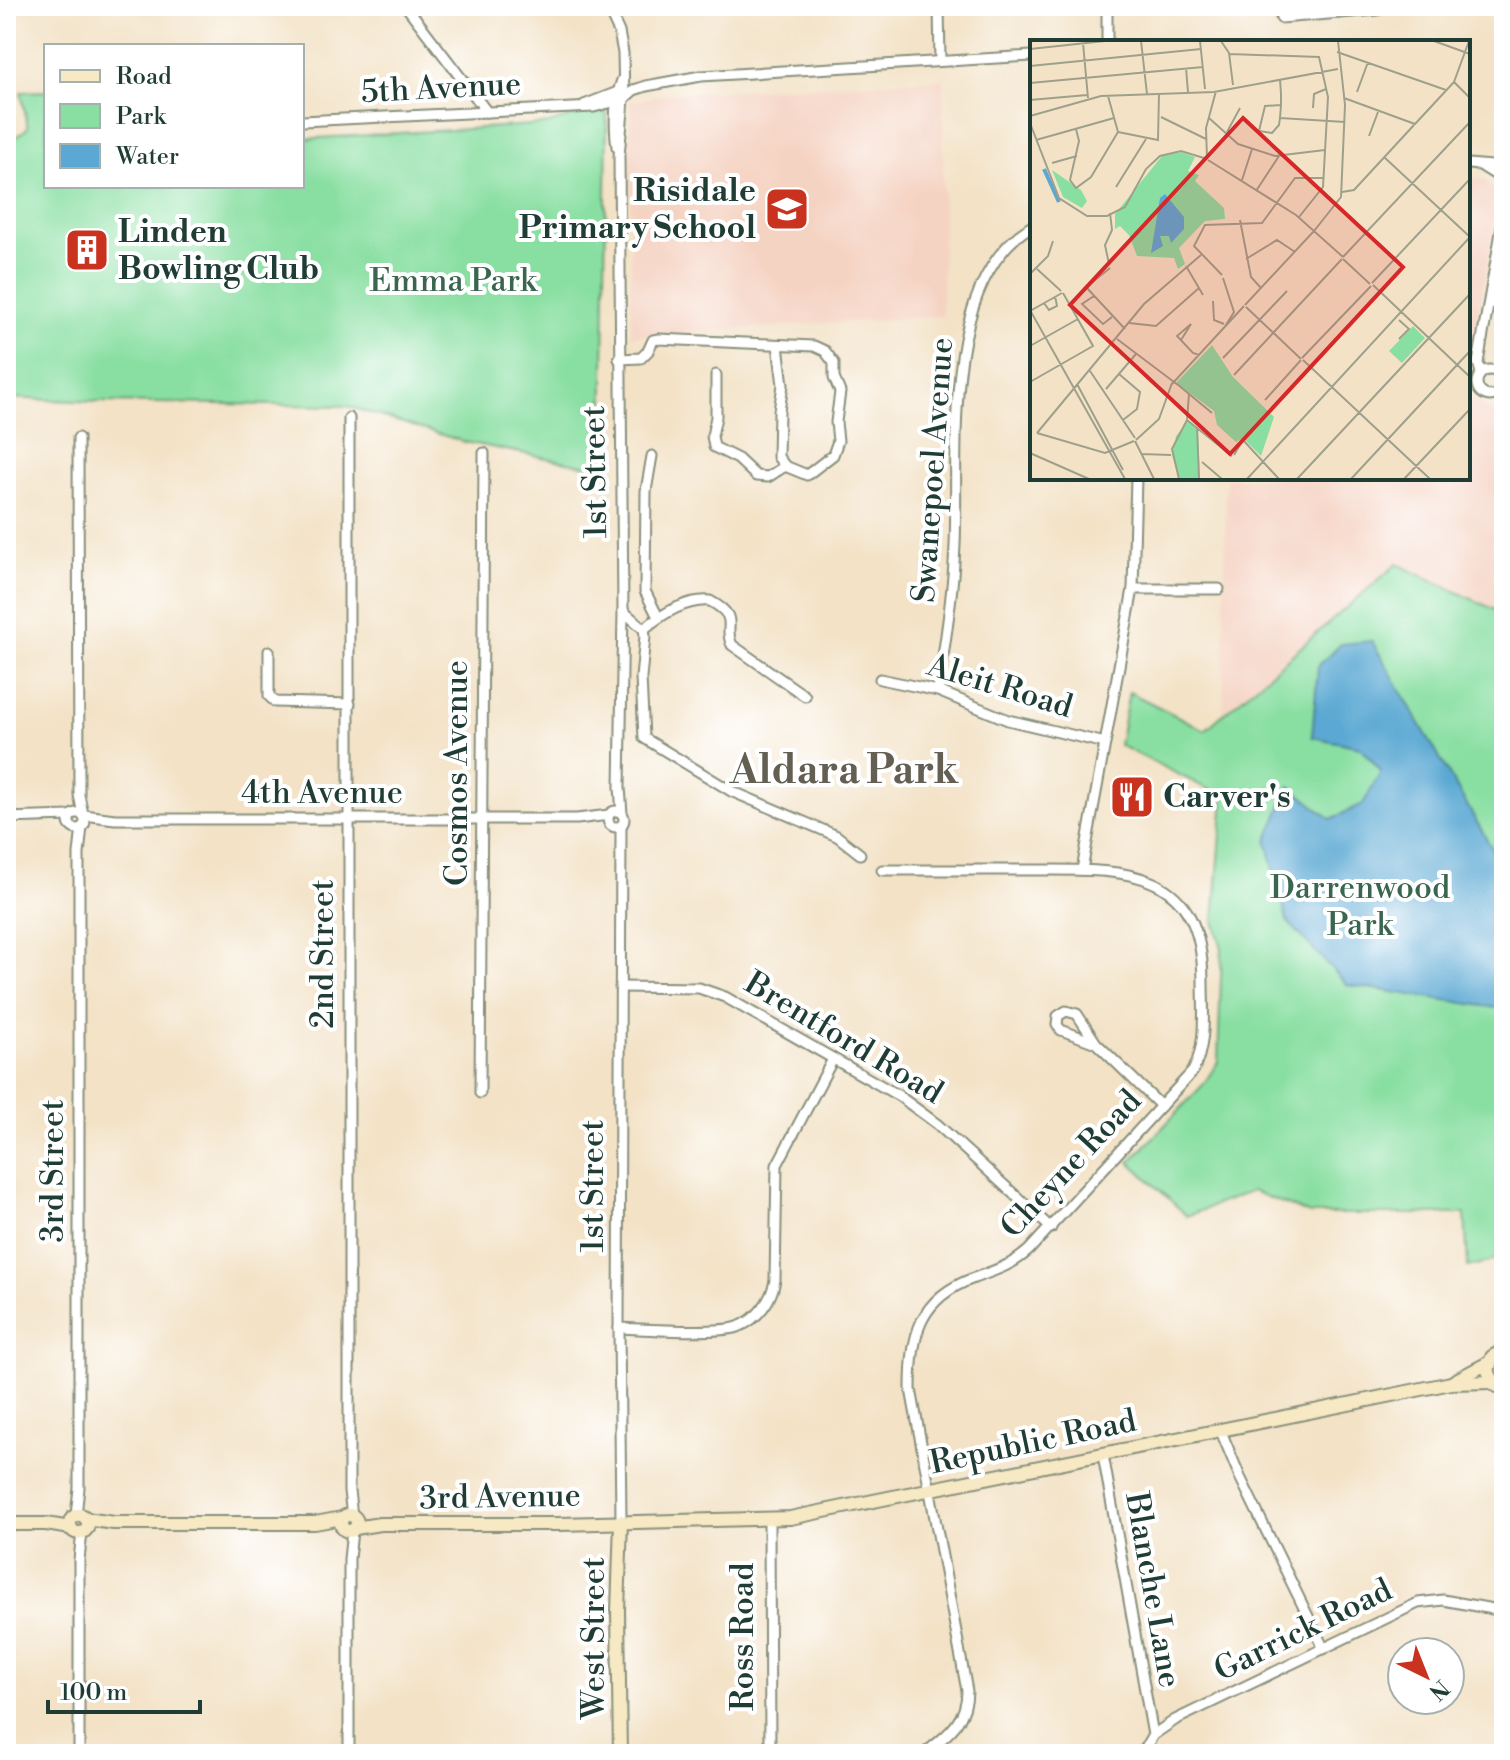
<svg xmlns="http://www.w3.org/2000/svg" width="1510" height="1760" font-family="'Libre Bodoni',serif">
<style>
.built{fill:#f5d3c2}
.green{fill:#89dfa2;stroke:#548e6b;stroke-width:2}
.water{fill:#5aa8d3;stroke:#3c7284;stroke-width:2}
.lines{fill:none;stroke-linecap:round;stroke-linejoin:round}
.minor-casing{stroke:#89907d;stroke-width:13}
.secondary-casing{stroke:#89907d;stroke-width:16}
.minor{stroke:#fff;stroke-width:9}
.secondary{stroke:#f6e9c3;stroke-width:12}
.labels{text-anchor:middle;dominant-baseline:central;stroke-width:8;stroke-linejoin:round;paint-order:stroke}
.street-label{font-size:32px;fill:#1f3d34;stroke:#fff}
.poi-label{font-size:32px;font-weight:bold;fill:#1f3d34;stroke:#fff;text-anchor:start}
.park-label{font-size:32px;fill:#3a6650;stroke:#fff}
.district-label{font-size:40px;font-weight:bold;fill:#635f52;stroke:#fff}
.inset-river{fill:none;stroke:#5aa8d3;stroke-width:4}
.inset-road{fill:none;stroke:#9ea08c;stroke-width:2}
.view{fill:#d62828;fill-opacity:0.15;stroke:#d62828;stroke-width:4}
.inset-edge{fill:none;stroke:#1f3d34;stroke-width:4}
</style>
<rect width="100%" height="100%" fill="#fff"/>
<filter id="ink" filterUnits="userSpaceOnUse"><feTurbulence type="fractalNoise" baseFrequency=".0125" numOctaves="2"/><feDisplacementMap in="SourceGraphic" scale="16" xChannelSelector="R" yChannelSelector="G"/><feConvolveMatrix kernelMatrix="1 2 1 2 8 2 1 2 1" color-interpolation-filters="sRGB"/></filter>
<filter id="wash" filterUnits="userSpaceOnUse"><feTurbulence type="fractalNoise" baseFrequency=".006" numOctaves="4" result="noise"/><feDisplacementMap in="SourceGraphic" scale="32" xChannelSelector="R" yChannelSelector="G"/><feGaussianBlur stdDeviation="1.8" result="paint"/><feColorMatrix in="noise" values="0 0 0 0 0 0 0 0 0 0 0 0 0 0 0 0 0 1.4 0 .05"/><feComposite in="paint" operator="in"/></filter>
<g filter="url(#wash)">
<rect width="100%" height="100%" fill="#f3e2c6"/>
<g class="built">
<polygon points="944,79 942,316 631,336 630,102 667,94"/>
<polygon points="1468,178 1485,180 1499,196 1468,374"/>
<polygon points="1468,396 1504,419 1504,614 1397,565 1223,712 1226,478 1468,478"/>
</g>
<g class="green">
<polygon points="46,91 46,186 302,186 302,139 549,124 607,105 603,469 465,442 347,406 99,402 6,398 6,144 28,128 21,92"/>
<polygon points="1397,564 1504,614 1504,1258 1468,1267 1465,1214 1310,1214 1252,1191 1187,1216 1130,1162 1203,1085 1218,1062 1222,948 1214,921 1224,797 1119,745 1129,692 1205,730"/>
</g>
<polygon class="water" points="1372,641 1504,869 1504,1009 1347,985 1287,921 1267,841 1290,786 1331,819 1363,804 1381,771 1360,747 1312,737 1318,666 1341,644"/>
</g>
<g filter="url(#ink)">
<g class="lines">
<g class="minor-casing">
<g id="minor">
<polyline points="406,6 487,112"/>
<polyline points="607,6 619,32 623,53 624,99 619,156 623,611 620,787 622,814"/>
<polyline points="939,6 940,61"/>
<polyline points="1107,6 1107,42"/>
<polyline points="1340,13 1378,10"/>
<polyline points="1281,18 1340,13 1340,6"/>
<polyline points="584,105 623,90"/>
<polyline points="302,121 594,107 624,99 634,90 646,86 701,76 1032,56"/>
<path d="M617,147c-3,-22 -3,-46 5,-67"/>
<polyline points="1468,164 1504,167"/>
<polyline points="1483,167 1504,180"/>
<polyline points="619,359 641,358 648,351 653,340 659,339 814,346 825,351 834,363 834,378 840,392 836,422 838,441 833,455 807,475 785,466 778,457 779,411 783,385 778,345"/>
<circle cx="1490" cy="383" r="13"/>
<polyline points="1481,373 1478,363 1504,215"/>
<polyline points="716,375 716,417 712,436 714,447 738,459 756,476 768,477 785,466"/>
<polyline points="349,418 349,1491 352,1516"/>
<polyline points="78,438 79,795 83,814"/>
<polyline points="652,456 646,491 645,591 658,617"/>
<polyline points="1133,589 1219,589"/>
<polyline points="623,611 644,629 645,636 641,678 644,738 731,791 837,836 860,854"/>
<path d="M644,629c17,-14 42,-30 66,-28 32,17 12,26 22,44l73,51"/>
<polyline points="269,651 269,696 275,702 350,704"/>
<polyline points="880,679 938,691 1008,720 1105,743"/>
<path d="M938,691c7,-49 15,-97 17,-146 4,-94 -16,-264 77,-319"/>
<circle cx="616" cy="819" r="8"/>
<circle cx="77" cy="821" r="8"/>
<polyline points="84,815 115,819 577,819 609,815"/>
<polyline points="6,818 70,816"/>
<path d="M882,870c49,0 98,0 146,0 91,0 174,-8 175,111 0,30 4,63 -10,90l-164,179c-16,15 -35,21 -55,28 -55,20 -63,57 -63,111l56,302c0,31 -21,45 -43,63"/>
<polyline points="1082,870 1133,589 1136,478"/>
<polyline points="620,987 699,988 725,997 899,1096 937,1124 1051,1228"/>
<polyline points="1096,1043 1077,1014 1066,1011 1058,1016 1057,1025 1061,1030 1096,1043 1161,1106"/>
<polyline points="480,1093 484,453"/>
<path d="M619,1328c26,1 98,6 119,-1 20,-8 34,-27 37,-47l2,-115 56,-106"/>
<polyline points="1220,1429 1240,1477 1324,1649"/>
<polyline points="1103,1455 1153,1735"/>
<polyline points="76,1515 79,1488 79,854 82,827"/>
<polyline points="621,1521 619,1328 621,826"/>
<polyline points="769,1521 770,1754"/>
<polyline points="79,1754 79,1560 82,1532"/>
<polyline points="349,1754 349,1559 352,1531"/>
<polyline points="1142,1754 1153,1735 1175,1720 1418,1603 1443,1600 1504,1611"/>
</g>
</g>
<g class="secondary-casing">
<g id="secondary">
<polyline points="1504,1350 1492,1357 1488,1371 1495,1385 1504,1389"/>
<polyline points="1454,1381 1490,1362"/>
<circle cx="349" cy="1523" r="8"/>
<circle cx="79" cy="1524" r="9"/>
<polyline points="86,1519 114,1523 315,1523 342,1518"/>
<polyline points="6,1524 46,1524 71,1528"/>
<polyline points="355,1528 380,1524 559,1524 790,1518 1451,1383 1493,1382"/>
<polyline points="620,1754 618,1611 621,1521"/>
</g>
</g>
<use href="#minor" class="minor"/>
<use href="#secondary" class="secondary"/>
</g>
</g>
<defs>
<g id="school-square" transform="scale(2.3)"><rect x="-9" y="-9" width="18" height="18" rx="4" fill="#c8321e" stroke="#fff"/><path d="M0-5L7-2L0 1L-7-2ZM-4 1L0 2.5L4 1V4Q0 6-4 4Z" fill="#fff"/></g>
<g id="building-square" transform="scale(2.3)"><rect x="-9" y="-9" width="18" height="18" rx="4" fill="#c8321e" stroke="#fff"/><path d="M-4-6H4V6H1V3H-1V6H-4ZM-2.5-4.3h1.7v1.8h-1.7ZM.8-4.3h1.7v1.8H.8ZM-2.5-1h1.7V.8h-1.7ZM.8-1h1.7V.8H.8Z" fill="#fff"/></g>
<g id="restaurant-square" transform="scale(2.3)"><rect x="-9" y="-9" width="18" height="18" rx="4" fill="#c8321e" stroke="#fff"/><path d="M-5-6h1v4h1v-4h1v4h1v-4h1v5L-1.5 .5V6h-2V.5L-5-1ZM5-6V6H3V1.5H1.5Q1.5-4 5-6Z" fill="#fff"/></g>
</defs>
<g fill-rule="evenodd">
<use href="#school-square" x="787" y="209"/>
<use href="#building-square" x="87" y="250"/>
<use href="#restaurant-square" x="1132" y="797"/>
</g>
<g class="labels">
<g class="street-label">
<text transform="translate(441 88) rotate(-3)">5th Avenue</text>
<text transform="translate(933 470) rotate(-86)">Swanepoel Avenue</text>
<text transform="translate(595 472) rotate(-91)">1st Street</text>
<text transform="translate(1000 686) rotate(17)">Aleit Road</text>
<text transform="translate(457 773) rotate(-90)">Cosmos Avenue</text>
<text x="322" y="793">4th Avenue</text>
<text transform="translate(323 954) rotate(-90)">2nd Street</text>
<text transform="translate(844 1038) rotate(31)">Brentford Road</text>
<text transform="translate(1071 1164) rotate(-47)">Cheyne Road</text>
<text transform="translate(53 1171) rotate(-90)">3rd Street</text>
<text transform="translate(593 1186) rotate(-90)">1st Street</text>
<text transform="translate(1033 1442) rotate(-12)">Republic Road</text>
<text transform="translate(500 1497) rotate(-1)">3rd Avenue</text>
<text transform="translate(1153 1590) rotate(80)">Blanche Lane</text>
<text transform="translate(1303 1630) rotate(-26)">Garrick Road</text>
<text transform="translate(743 1637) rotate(-90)">Ross Road</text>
<text transform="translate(594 1638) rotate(-90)">West Street</text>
</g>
<g class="poi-label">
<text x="756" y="191" text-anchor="end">Risidale<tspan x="756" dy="37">Primary School</tspan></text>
<text x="118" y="232">Linden<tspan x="118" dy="37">Bowling Club</tspan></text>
<text x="1163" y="797">Carver's</text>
</g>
<g class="park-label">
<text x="453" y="281">Emma Park</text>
<text x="1360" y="888">Darrenwood<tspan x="1360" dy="37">Park</tspan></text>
</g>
<g class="district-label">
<text x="844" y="771">Aldara Park</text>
</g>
</g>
<g transform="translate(1030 40)">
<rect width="440" height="440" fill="#f3e2c6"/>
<path d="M151,112l14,5 -7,14 11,4 -4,6 29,27 1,11 -20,2 -26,27 6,16 -7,5 -4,-11 -37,-2 -8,-21 -9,-9 -5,3v-15l47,-58zM22,130l29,20 6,11 -5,7 -19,-11zM383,286l12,12 -23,25 -13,-12zM182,305l21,32 41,40 -13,39 -18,-18 -7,4 -19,-17 -3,-14 -38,-28zM158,381l10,8 2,50h-21l-7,-24 4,-19z" fill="#89dfa2"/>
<path d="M135,154l19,23v12l-13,14 -2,-7h-9l3,10 -12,7 9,-55z" fill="#5aa8d3"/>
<path class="inset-river" d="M14,129l15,33"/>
<path class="inset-road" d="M111,1l6,53M170,1l5,48M191,1l8,12 4,32M404,1l36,13M53,3l5,55M0,9l75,-8M307,12l109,38M199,14l90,3 9,40 -5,90 -24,30M0,26l171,-17M156,28l2,24M250,39l1,15v11l-1,13 -1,7 -7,8 -13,-2 6,-25 16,-1M424,42l15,-41M0,43l173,-16M327,52l11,-30M78,56l10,36M314,58l71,26 39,-42 16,16M0,60l57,-5M283,68l1,-14 12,-5M0,76l71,-20 113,-4 124,-23M131,77l45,22M179,78l29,26 37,12 50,-6M250,78l65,4M0,83l29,75 28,18h20l18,-9 21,-38 14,-13 21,-5 23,7M46,89l3,12 -9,39 6,8 15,-11 27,-45M88,92l40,8 1,-47M197,92l13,-24M339,96l9,-24M6,100l78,-22M354,117l86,80M177,118l-1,-30 10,-37M178,120l88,55 47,42M22,123l25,-7M212,140l10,-31M86,147l30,-48M226,151l23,-35M312,152l12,-2 60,-65M210,180l11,57 10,11M284,191l27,-34 4,-92 -7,-64M313,217l127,-135M216,219l31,-19 18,12M313,219l27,25M79,224l-4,-19 7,-15 -2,-17M156,226l17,29M7,229l24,22M0,234l18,-18 5,-15M192,235l-28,-29 11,-21 57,-2 33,-45h28M193,238l11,34 -10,16M342,243l98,-104M59,245l21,-17M343,245l97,92M56,247l39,42M64,256l-12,8 21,20 9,-7M183,261l1,19 10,4M14,263l5,7 8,-4 -2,-10M215,265l69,-74M216,267l55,52M0,270l95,169M0,271l32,-18M369,280l10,9 -10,10M99,283l27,3 43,-38M87,299l61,46M151,300l10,-16 -14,12 1,1 15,16 6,2M0,306l48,-27M193,318l64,-67M272,318l69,-72M273,320l127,119M60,331l45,67M89,334l21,18 -3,17 -14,11M204,335l108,-116M0,342l63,-36 -30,-53M47,344l46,86M142,344l72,-78M147,344l35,29M76,349l30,-35M235,360l36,-40M157,380l45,36M167,387l2,52M7,393l107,-129 57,-49M7,393l68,20 29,-12M106,400l23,-21 13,-36M105,401l19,38M0,413l59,26M112,414l29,1M204,415l9,-15 36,39M172,422l20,17M149,439l-7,-30 15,-29 2,-26M217,439l223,-242M267,439l173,-185M321,439l119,-128M374,439l66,-70"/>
<path class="view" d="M213,78l160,149 -173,187 -160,-149z"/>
<rect width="440" height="440" class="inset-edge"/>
</g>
<rect width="1510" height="1760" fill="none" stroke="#fff" stroke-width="32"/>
<rect x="44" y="44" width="260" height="144" fill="#ffffff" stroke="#a5b1ae" stroke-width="2"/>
<rect x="60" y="70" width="40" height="12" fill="#f6e9c3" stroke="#a5b1ae" stroke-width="2"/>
<text x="116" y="84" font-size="24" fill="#1f3d34">Road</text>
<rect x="60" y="104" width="40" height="24" fill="#89dfa2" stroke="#a5b1ae" stroke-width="2"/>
<text x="116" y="124" font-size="24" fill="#1f3d34">Park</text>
<rect x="60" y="144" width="40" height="24" fill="#5aa8d3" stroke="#a5b1ae" stroke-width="2"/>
<text x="116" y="164" font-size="24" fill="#1f3d34">Water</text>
<g transform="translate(1426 1676) rotate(137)"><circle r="38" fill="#ffffff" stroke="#a5b1ae" stroke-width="2"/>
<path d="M0-6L14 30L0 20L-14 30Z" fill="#c8321e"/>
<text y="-12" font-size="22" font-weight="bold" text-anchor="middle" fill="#1f3d34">N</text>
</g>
<path d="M48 1700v12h152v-12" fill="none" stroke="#1f3d34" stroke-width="4"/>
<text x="60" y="1700" font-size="24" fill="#1f3d34" stroke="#ffffff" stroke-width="6" paint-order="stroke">100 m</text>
</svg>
